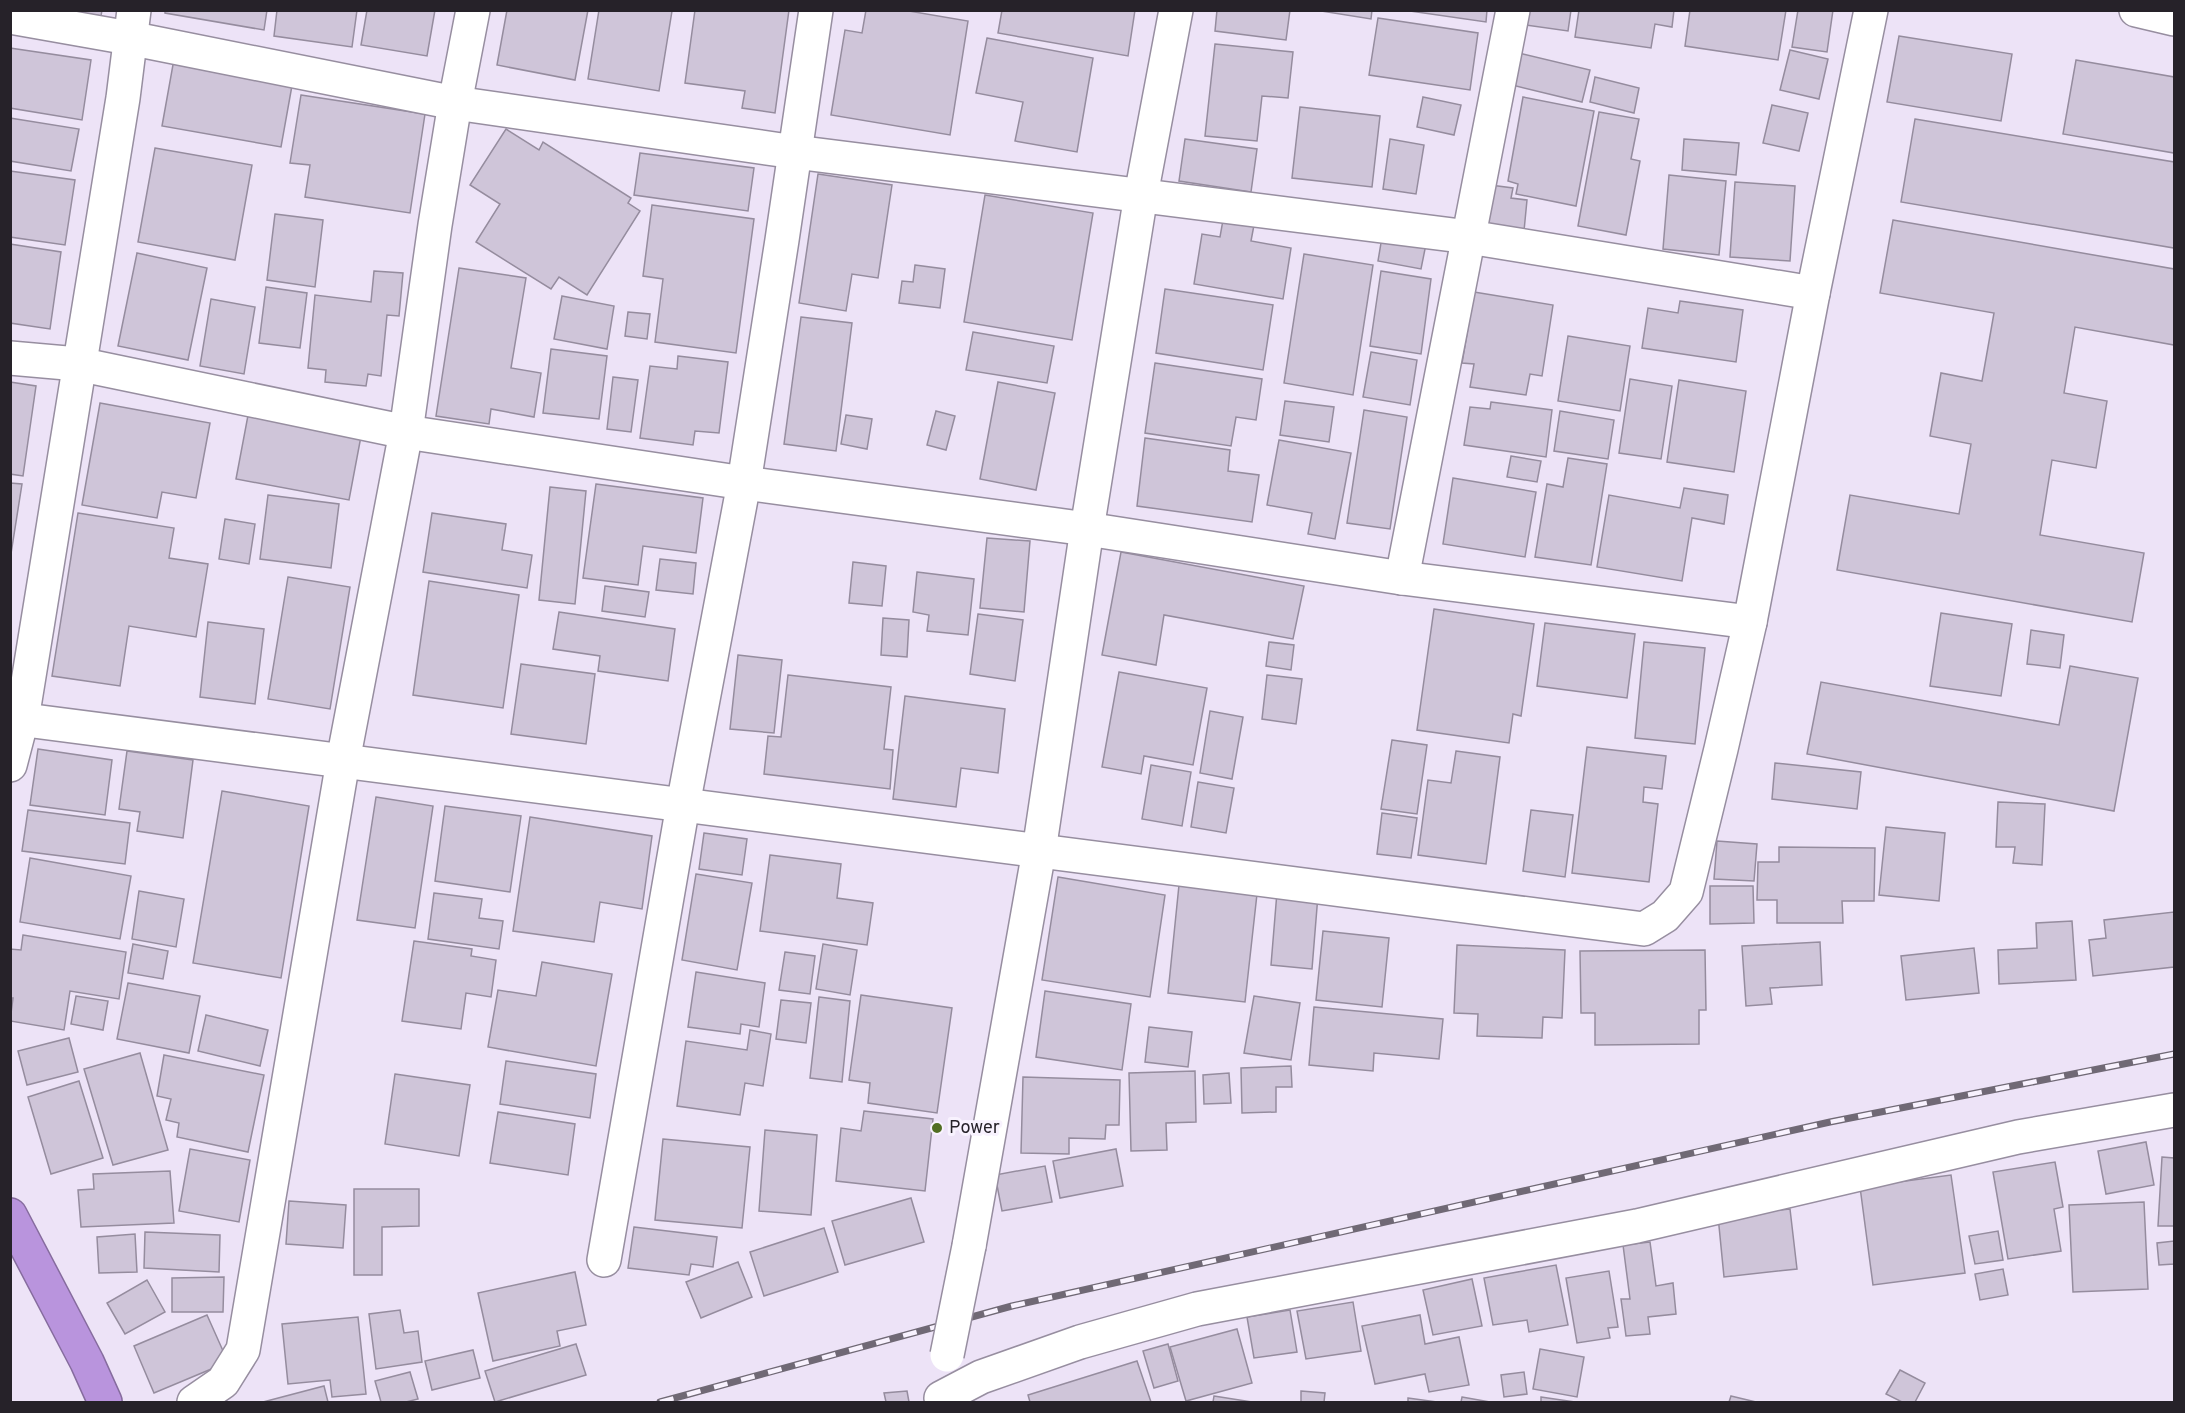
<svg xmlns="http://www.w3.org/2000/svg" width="2185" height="1413" font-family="Overpass,sans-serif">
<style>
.building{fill:#cfc5d9;stroke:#958c9e;stroke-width:1.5}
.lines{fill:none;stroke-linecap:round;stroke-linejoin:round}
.street-casing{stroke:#978ea0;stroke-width:36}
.highway-casing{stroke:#866c9e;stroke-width:36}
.street{stroke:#fff;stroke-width:33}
.highway{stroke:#b994dd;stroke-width:33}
.rail-casing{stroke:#706975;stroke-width:7}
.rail{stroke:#f8f2fe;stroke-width:4.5;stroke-dasharray:14;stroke-linecap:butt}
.street-bridge-casing{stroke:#978ea0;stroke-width:36;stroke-linecap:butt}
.street-bridge{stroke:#fff;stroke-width:33}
.poi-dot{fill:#516e22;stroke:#f8f2fe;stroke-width:2}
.labels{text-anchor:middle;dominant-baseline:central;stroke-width:6;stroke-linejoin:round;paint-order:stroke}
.poi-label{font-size:18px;fill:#262229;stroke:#f8f2fe;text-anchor:start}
</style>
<rect width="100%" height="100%" fill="#ede3f7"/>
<g class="building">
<polygon points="64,10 102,10 101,16"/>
<polygon points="165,10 267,10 264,30 165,13"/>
<polygon points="277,10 357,10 352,47 274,36"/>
<polygon points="367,10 435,10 427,56 361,45"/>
<polygon points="507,10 588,10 575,80 497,65"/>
<polygon points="599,10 672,11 659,91 588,79"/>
<polygon points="695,10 789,10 775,113 742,108 745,91 685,83"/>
<polygon points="866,10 903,10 968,21 950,135 831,115 845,30 862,33"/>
<polygon points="1002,10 1135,10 1128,56 998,33"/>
<polygon points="1217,10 1290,10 1286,40 1215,31"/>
<polygon points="1315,10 1372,10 1371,19"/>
<polygon points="1403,10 1487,10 1486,22"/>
<polygon points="1521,10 1571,10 1568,31 1519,24"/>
<polygon points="1579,10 1674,10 1672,27 1655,24 1651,48 1575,37"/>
<polygon points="1690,10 1786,10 1778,60 1685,46"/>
<polygon points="1798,10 1833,10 1827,52 1792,47"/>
<polygon points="1378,18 1478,33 1470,90 1369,75"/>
<polygon points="1899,36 2012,54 2001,121 1887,102"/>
<polygon points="987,38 1093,58 1077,152 1015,141 1023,102 976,93"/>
<polygon points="1215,44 1293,52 1288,98 1262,96 1257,141 1205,136"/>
<polygon points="10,48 91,60 82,120 10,108"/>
<polygon points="1790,50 1828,59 1819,99 1780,90"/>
<polygon points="1519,53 1590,70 1582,102 1512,85"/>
<polygon points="174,59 293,80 281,147 162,126"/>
<polygon points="2076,60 2174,77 2174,153 2063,134"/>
<polygon points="1595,77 1639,88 1634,113 1590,102"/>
<polygon points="301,95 425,114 410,213 305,197 310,165 290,163"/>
<polygon points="1423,97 1461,105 1454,135 1417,127"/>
<polygon points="1523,97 1594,111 1576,206 1516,194 1518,184 1508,181"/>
<polygon points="1772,105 1808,113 1799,151 1763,143"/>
<polygon points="1300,107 1380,116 1372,187 1292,178"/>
<polygon points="1599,112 1639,119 1631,159 1640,161 1626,235 1578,226"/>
<polygon points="10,118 79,129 71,171 10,161"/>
<polygon points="1915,119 2174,162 2174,248 1901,202"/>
<polygon points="506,129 539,150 543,142 631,198 628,203 640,211 587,295 559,277 551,289 476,242 500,204 470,185"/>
<polygon points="1185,139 1257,149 1251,192 1179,181"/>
<polygon points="1390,139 1424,145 1416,194 1383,189"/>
<polygon points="1684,139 1739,143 1736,175 1682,170"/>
<polygon points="155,148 252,165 235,260 138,242"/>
<polygon points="640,153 754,168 748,211 634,195"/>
<polygon points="10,171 75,180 65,245 10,237"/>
<polygon points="818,174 892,185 878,278 852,274 846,311 799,303"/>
<polygon points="1669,175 1726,181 1719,255 1663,249"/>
<polygon points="1735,182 1795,186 1790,261 1730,257"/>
<polygon points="1490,185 1513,188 1511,198 1527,200 1524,231 1485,225"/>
<polygon points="985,195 1093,213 1072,340 964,322"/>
<polygon points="652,205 754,219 736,353 655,342 663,279 643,276"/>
<polygon points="275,214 323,220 315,287 267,280"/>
<polygon points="1223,220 1254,225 1251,241 1291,248 1283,299 1194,284 1202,234 1220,237"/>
<polygon points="1893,220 2174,269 2174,345 2075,327 2064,393 2107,401 2096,468 2052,460 2040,535 2144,553 2132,622 1837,570 1850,495 1959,514 1971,444 1930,436 1941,373 1982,381 1994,313 1880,293"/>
<polygon points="1382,237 1426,244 1421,269 1378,261"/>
<polygon points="10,244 61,252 50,329 10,323"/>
<polygon points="137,253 207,268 188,360 118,346"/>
<polygon points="1304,254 1373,265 1353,395 1284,383"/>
<polygon points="915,265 945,269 940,308 899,303 902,281 913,282"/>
<polygon points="459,268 526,278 511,368 541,373 534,417 491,409 489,424 436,416"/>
<polygon points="374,271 403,273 399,316 387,315 381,376 368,374 366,386 325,382 326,370 308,368 315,295 371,302"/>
<polygon points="1381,271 1431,279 1421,354 1370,346"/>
<polygon points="266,287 307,293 300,348 259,343"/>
<polygon points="1165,289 1273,305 1263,370 1156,353"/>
<polygon points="1474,292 1553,305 1542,376 1530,374 1526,395 1470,387 1474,364 1462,363"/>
<polygon points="562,296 614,306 607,349 554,339"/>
<polygon points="211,299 255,307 244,374 200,366"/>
<polygon points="1680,301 1743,310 1736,362 1642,348 1648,308 1678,313"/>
<polygon points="628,312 650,314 647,339 625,336"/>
<polygon points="801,317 852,323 836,451 784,444"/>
<polygon points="973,332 1054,346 1047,383 966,370"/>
<polygon points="1568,336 1630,346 1620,411 1558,401"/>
<polygon points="551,349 607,356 599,419 543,413"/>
<polygon points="1371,352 1417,360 1410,405 1363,397"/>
<polygon points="678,356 728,362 719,433 695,431 693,445 640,438 650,366 677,369"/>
<polygon points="1155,363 1262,379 1256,420 1236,417 1231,446 1145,433"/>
<polygon points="613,377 638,380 631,432 607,429"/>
<polygon points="1630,379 1672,386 1661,459 1619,453"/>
<polygon points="1679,380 1746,391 1734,472 1667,462"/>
<polygon points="10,382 36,386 23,476 10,474"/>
<polygon points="998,382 1055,393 1036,490 980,479"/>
<polygon points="1285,401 1334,407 1329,442 1280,435"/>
<polygon points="1491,402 1552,410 1546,457 1464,445 1470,407 1490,409"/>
<polygon points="100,403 210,423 196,498 162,492 157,518 82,505"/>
<polygon points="249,410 362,431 349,500 236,479"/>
<polygon points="1364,410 1407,417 1390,529 1347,523"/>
<polygon points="936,411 955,416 946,450 927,445"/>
<polygon points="1560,411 1614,420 1608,459 1554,451"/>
<polygon points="846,415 872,419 867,449 841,444"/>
<polygon points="1145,438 1230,450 1228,471 1259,475 1252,522 1137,506"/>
<polygon points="1279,440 1351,453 1335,539 1308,534 1312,513 1267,505"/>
<polygon points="1511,456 1541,461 1537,482 1507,477"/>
<polygon points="1568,458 1607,464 1591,565 1535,557 1547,484 1563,487"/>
<polygon points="1453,478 1536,492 1525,557 1443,544"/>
<polygon points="10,483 22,484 10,560"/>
<polygon points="596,484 703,498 696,553 643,546 638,585 583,578"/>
<polygon points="550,487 586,491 575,604 539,600"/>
<polygon points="1684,488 1728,495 1724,524 1692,518 1682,581 1597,567 1609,495 1680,508"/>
<polygon points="268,495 339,504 331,568 260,559"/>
<polygon points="78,513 174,528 169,558 208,564 196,637 129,626 120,686 52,676"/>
<polygon points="432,513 506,524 502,550 532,555 527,588 423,572"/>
<polygon points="225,519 255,524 249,564 219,559"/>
<polygon points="987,538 1030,541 1024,612 980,608"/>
<polygon points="1121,552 1304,586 1293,639 1164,615 1156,665 1102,655"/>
<polygon points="660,559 696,563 693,594 656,590"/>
<polygon points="853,562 886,566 882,606 849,603"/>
<polygon points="917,572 974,579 968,635 927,631 929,615 913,612"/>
<polygon points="288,577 350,587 330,709 268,699"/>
<polygon points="429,581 519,595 503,708 413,695"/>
<polygon points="605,586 649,592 645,617 602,611"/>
<polygon points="1434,609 1534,624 1521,716 1513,714 1509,743 1417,730"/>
<polygon points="559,612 675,629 668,681 598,671 600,656 553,649"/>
<polygon points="1941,613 2012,624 2001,696 1930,686"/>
<polygon points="978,614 1023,620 1015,681 970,674"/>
<polygon points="883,618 909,620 907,657 881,655"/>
<polygon points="208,622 264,629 255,704 200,697"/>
<polygon points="1545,623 1635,634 1627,698 1537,686"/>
<polygon points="2031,630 2064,635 2060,668 2027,664"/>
<polygon points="1269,642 1294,645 1291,670 1266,666"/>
<polygon points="1644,642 1705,648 1695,744 1635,738"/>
<polygon points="738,655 782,660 774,733 730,729"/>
<polygon points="521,664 595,674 586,744 511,734"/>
<polygon points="2070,666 2138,678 2114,811 1807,754 1821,682 2059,725"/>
<polygon points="1119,672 1207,688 1193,765 1144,756 1141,774 1102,767"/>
<polygon points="788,675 891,687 884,749 893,750 890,789 764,774 768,736 781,737"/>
<polygon points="1267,675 1302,679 1296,724 1262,719"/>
<polygon points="905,696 1005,709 998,773 961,768 956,807 893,799"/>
<polygon points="1210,711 1243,717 1232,779 1200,773"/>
<polygon points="1392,740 1427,745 1417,814 1381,809"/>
<polygon points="1587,747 1666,756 1662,789 1644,787 1643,802 1658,804 1649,882 1572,873"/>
<polygon points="38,749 112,760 105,815 30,805"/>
<polygon points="127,751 193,760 183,838 137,831 140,812 119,809"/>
<polygon points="1456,751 1500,757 1486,864 1418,855 1428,780 1451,783"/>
<polygon points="1775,763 1861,772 1857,809 1772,799"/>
<polygon points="1151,765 1191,772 1182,826 1142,819"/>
<polygon points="1198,782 1234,788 1226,833 1191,827"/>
<polygon points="222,791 309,806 281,978 193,963"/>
<polygon points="376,797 433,806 415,928 357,920"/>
<polygon points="1998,802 2045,804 2042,865 2013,863 2015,847 1996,847"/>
<polygon points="445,806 521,816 510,892 435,881"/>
<polygon points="28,810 130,823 125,864 22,851"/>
<polygon points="1531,810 1573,815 1565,877 1523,871"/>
<polygon points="1382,813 1417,818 1411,858 1377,854"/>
<polygon points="530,817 652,836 642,909 600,902 594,942 513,931"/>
<polygon points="1886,827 1945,833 1939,901 1879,895"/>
<polygon points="704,833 747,839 742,875 699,869"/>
<polygon points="1717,841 1757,844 1754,881 1714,879"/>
<polygon points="1779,847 1875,848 1874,901 1842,901 1843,923 1777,923 1777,900 1757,900 1758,862 1779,862"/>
<polygon points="770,855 841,864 837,898 873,903 867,945 760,931"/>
<polygon points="30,858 131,876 120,939 20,922"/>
<polygon points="696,874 752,883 737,970 682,960"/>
<polygon points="1058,877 1165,895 1150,997 1042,980"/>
<polygon points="1179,885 1257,894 1245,1002 1168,993"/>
<polygon points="1710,886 1753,886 1754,923 1710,924"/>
<polygon points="139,891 184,899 176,947 132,939"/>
<polygon points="1277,892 1318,895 1312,969 1271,965"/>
<polygon points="434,893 482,899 479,918 503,921 499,949 428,939"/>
<polygon points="2174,912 2174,967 2093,976 2089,940 2106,938 2104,920"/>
<polygon points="2072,921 2076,980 1999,984 1998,950 2037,948 2036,923"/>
<polygon points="1323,931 1389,938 1382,1007 1316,1000"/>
<polygon points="23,935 126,952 119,999 70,991 64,1030 10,1021 13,998 10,998 10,949 21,950"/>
<polygon points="414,941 472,949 471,956 496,960 491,997 466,993 461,1029 402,1021"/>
<polygon points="1820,942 1822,985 1770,988 1772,1004 1746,1006 1742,946"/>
<polygon points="133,944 168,951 163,979 128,973"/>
<polygon points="823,944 857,950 850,995 816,989"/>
<polygon points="1457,945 1565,950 1562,1018 1543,1017 1542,1038 1477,1036 1478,1014 1454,1013"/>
<polygon points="1974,948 1979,993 1906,1000 1901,956"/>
<polygon points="1705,950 1706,1010 1699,1010 1699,1044 1595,1045 1595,1013 1581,1013 1580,951"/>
<polygon points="785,952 815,956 810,994 779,990"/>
<polygon points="542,962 612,974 596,1066 488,1047 498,990 536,996"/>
<polygon points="696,972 765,983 759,1027 741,1024 740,1034 688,1027"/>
<polygon points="128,983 200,996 189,1053 117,1039"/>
<polygon points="1045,991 1131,1004 1122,1070 1036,1057"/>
<polygon points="861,995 952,1008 937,1113 868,1103 870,1083 849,1080"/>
<polygon points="76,996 108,1001 103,1030 71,1024"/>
<polygon points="1254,996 1300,1003 1291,1060 1244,1053"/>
<polygon points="819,997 850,1001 842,1082 810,1078"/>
<polygon points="781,1000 811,1003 806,1043 776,1039"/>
<polygon points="1314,1007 1443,1019 1439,1059 1374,1053 1373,1071 1309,1065"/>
<polygon points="206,1015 268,1030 260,1066 198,1051"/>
<polygon points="1149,1027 1192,1032 1188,1067 1145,1062"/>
<polygon points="750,1030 771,1034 763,1086 745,1083 740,1115 677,1106 686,1041 747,1050"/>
<polygon points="69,1038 78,1072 27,1085 18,1051"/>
<polygon points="140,1053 168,1150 113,1165 84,1069"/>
<polygon points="164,1055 264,1075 248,1152 177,1137 179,1123 166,1120 171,1099 157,1096"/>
<polygon points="506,1061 596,1074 590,1118 500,1104"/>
<polygon points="1291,1066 1292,1087 1276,1087 1276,1112 1242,1113 1241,1068"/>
<polygon points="1195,1071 1196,1122 1166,1123 1167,1150 1131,1151 1129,1073"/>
<polygon points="1229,1073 1231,1103 1204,1104 1203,1075"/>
<polygon points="395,1074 470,1085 459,1156 385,1144"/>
<polygon points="1023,1077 1120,1080 1119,1125 1106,1125 1105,1139 1069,1138 1069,1154 1021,1153"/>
<polygon points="79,1081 103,1158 51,1174 28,1097"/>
<polygon points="864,1111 933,1119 925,1191 836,1181 841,1128 861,1131"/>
<polygon points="498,1112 575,1124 568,1175 490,1163"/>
<polygon points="765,1130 817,1135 811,1215 759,1211"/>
<polygon points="663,1139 750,1147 742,1228 655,1220"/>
<polygon points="2146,1142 2154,1185 2106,1194 2098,1151"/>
<polygon points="190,1149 250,1160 239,1222 179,1211"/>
<polygon points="1116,1149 1123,1186 1060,1198 1053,1161"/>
<polygon points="2162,1157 2174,1158 2174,1226 2158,1226"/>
<polygon points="2055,1162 2063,1207 2054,1209 2061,1251 2008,1259 1993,1172"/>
<polygon points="1045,1166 1052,1202 1002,1211 995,1175"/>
<polygon points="170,1171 174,1223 81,1227 78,1190 94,1189 93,1174"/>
<polygon points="1951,1175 1965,1273 1873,1285 1860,1187"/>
<polygon points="354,1189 419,1189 419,1226 382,1227 382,1275 354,1275"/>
<polygon points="911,1198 924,1242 845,1265 832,1221"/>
<polygon points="289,1201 346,1205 343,1248 286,1244"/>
<polygon points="2144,1202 2148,1289 2073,1292 2069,1205"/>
<polygon points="1790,1209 1797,1269 1724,1277 1718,1216"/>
<polygon points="634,1227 717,1237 713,1267 691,1264 689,1275 628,1268"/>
<polygon points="824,1228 838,1272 764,1296 750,1252"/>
<polygon points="1998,1231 2003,1260 1975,1264 1969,1236"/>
<polygon points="145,1232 220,1235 219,1272 144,1268"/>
<polygon points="135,1234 137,1272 99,1273 97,1237"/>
<polygon points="2174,1241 2174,1264 2159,1265 2157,1243"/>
<polygon points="1650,1242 1656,1286 1673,1283 1676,1314 1648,1317 1650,1334 1626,1336 1621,1299 1630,1299 1623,1245"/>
<polygon points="738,1262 752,1297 701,1318 686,1282"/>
<polygon points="1556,1265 1568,1325 1529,1332 1527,1320 1493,1325 1484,1278"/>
<polygon points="2003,1269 2008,1295 1980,1300 1975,1274"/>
<polygon points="1609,1271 1618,1327 1608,1328 1610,1338 1577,1343 1566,1278"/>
<polygon points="575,1272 586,1325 557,1331 560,1346 493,1361 478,1293"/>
<polygon points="224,1277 223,1312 172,1312 172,1278"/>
<polygon points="1472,1279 1482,1326 1433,1335 1423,1290"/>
<polygon points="147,1280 165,1312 125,1334 107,1303"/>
<polygon points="1353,1302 1361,1351 1306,1359 1297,1311"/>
<polygon points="400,1310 404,1333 418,1331 422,1362 376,1369 369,1314"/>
<polygon points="1290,1310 1297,1352 1254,1358 1247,1317"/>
<polygon points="207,1315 228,1362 154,1393 134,1346"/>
<polygon points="1420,1315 1425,1344 1459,1337 1469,1385 1429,1392 1425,1374 1375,1384 1362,1326"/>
<polygon points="358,1317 366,1394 332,1397 330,1380 288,1384 282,1324"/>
<polygon points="1237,1329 1252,1383 1186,1401 1170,1347"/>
<polygon points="576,1344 586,1375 495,1402 485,1371"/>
<polygon points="1168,1344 1178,1381 1154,1388 1143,1351"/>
<polygon points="1540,1349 1584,1357 1577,1397 1533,1389"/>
<polygon points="473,1350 480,1378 432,1390 425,1361"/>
<polygon points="1137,1361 1151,1402 1030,1402 1028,1395"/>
<polygon points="1900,1370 1925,1383 1915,1402 1902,1402 1886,1394"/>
<polygon points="410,1372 418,1399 406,1402 381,1402 375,1381"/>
<polygon points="1524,1372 1527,1394 1504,1397 1501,1375"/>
<polygon points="324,1386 328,1402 263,1402"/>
<polygon points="907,1391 909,1402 886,1402 884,1393"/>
<polygon points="1301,1391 1325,1393 1324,1402 1301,1402"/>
<polygon points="1214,1396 1252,1402 1213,1402"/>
<polygon points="1731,1396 1756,1402 1729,1402"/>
<polygon points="1462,1397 1490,1402 1461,1402"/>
<polygon points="1541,1397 1575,1402 1541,1402"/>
<polygon points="1408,1398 1437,1402 1408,1402"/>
</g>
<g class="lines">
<g class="street-casing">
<g id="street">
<polyline points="2136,10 2174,19"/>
<polyline points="10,17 129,38 455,103 795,152 1469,237 1813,293"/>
<polyline points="10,358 78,364 406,432 744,483 1087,529 1402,578 1750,622"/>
<polyline points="1402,578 1513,10"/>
<polyline points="10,718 1644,929 1665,916 1686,892 1721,749 1750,622 1813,293 1871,10"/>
<polyline points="10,765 22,719 123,98 134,10"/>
<polyline points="969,1246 1039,851 1087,529 1141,195 1176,10"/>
<polyline points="604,1260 683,805 744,483 782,240 816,10"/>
<polyline points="941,1398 981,1377 1080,1342 1197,1309 1637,1226 2018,1137 2174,1110"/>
<polyline points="194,1402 223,1382 243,1350 343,761 406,432 435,225 455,103 473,10"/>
</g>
</g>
<g class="highway-casing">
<polyline id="highway" points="10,1215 87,1362 105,1402"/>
</g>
<use href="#street" class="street"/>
<use href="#highway" class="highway"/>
<g class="rail-casing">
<polyline id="rail" points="660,1402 1012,1306 1830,1122 2174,1054"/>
</g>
<use href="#rail" class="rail"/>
<g class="street-bridge-casing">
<polyline id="street-bridge" points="947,1355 969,1246"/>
</g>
<use href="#street-bridge" class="street-bridge"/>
</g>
<circle class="poi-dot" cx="937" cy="1128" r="6"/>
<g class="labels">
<g class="poi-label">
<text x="949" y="1128">Power</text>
</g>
</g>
<rect width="2185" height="1413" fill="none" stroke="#262229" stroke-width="24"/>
</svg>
